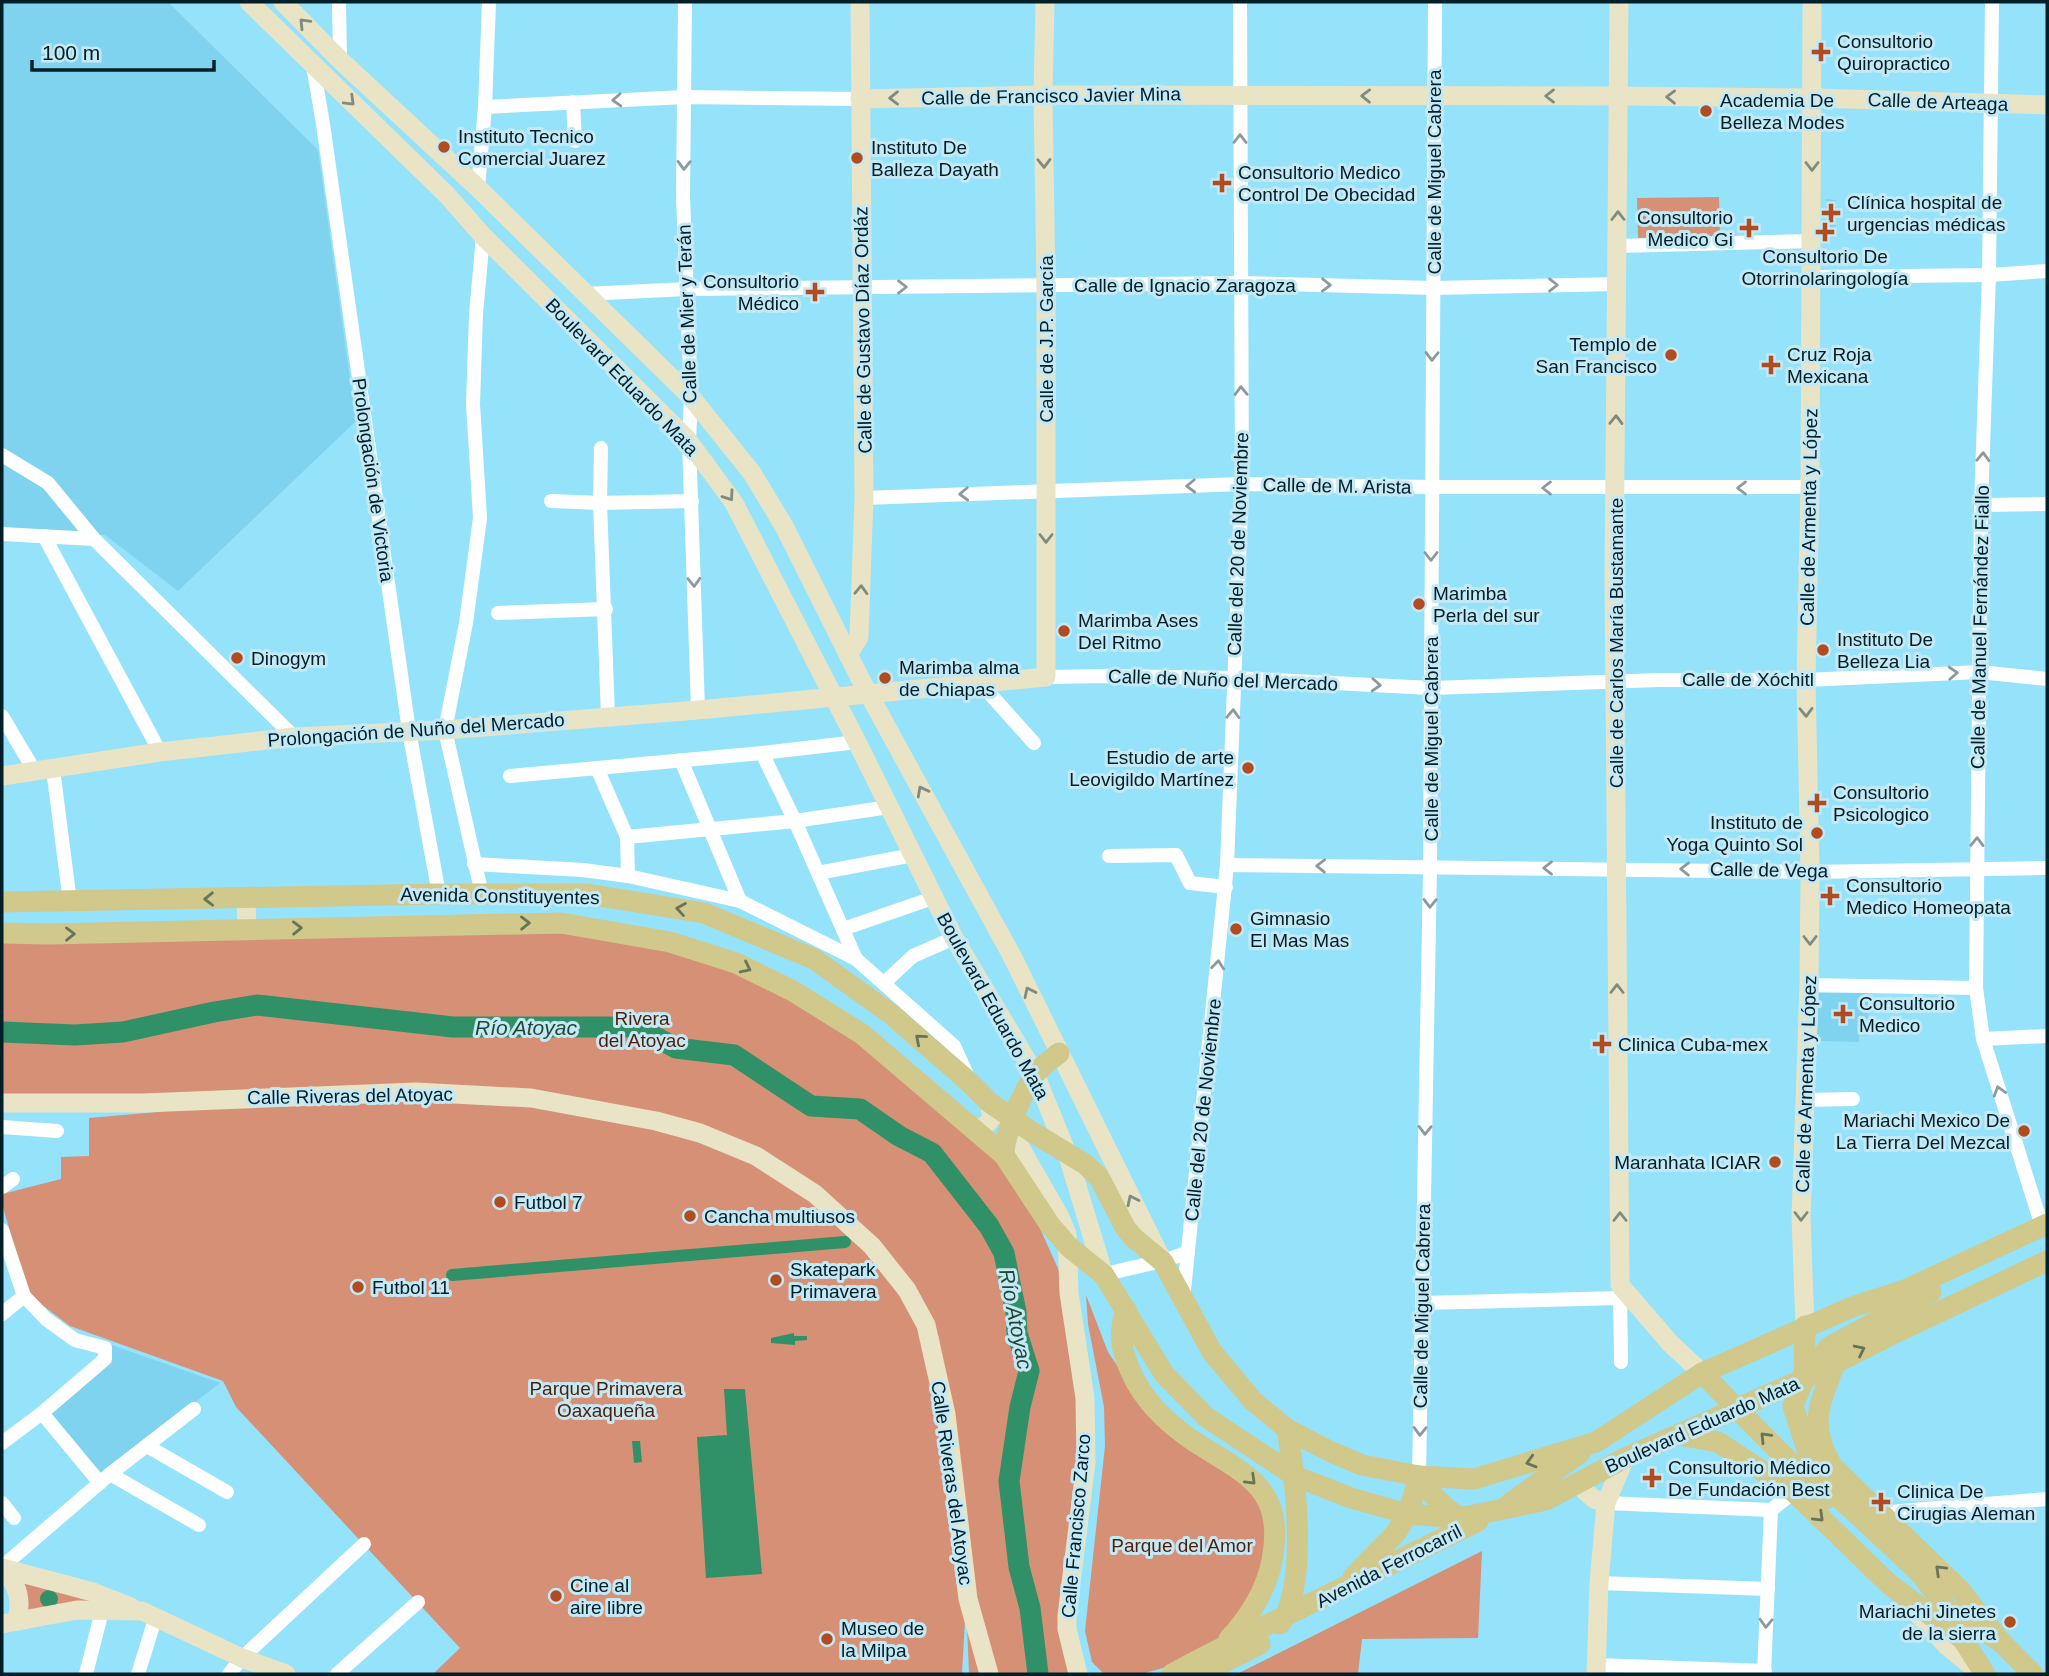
<svg xmlns="http://www.w3.org/2000/svg" width="2049" height="1676" font-family="Helvetica,sans-serif">
<style>
.built{fill:#80d3ef}
.green{fill:#d69076;fill-rule:evenodd}
.water{fill:#309067}
.lines{fill:none;stroke-linecap:round;stroke-linejoin:round}
.canal{stroke:#309067;stroke-width:12}
.river{stroke:#309067;stroke-width:21}
.street{stroke:#fff;stroke-width:14}
.secondary{stroke:#e8e4c5;stroke-width:19}
.primary{stroke:#d1c88b;stroke-width:21}
.oneway{stroke:#808b7f}
.oneway2{stroke:#8c9a9f}
.oneway3{stroke:#68745a}
.poi-dot{fill:#b14b20;stroke:#c4e9f5;stroke-width:2.5}
.labels{text-anchor:middle;dominant-baseline:central;stroke-width:6;stroke-linejoin:round;paint-order:stroke}
.poi-label{font-size:19px;fill:#001f29;stroke:#c4e9f5;text-anchor:start}
.street-label{font-size:19px;fill:#001f29;stroke:#c4e9f5}
.park-label{font-size:19px;fill:#521e08;stroke:#c4e9f5}
.water-label{font-size:21px;font-style:italic;fill:#214835;stroke:#c4e9f5}
</style>
<rect width="100%" height="100%" fill="#95e2fb"/>
<g class="built">
<polygon points="2,2 168,2 318,150 356,421 178,591 105,535 2,531"/>
<polygon points="1826,199 1836,200 1836,227 1826,228"/>
<polygon points="1819,993 1868,993 1868,1036 1859,1035 1859,1042 1817,1041"/>
<polygon points="109,1344 220,1383 100,1475 49,1412"/>
</g>
<g class="green">
<polygon points="1719,197 1720,236 1638,238 1637,198"/>
<path d="M454,925l216,17 192,92 149,130 58,129 16,105 -18,218 14,58h-112l-3,-72 -4,72h-529l27,-26 -224,-241 -13,-26 -153,-55 -41,-31 -27,-91v-10l59,-15v-22l28,-1v-38l183,-16 -270,1v-173zM895,1284l44,53 20,159 -34,-154z"/>
<polygon points="1086,1295 1108,1352 1128,1382 1267,1498 1269,1561 1225,1636 1178,1664 1141,1674 1104,1674 1092,1662 1085,1631 1105,1446 1104,1407 1088,1324"/>
<polygon points="1482,1551 1478,1638 1362,1639 1358,1674 1237,1674"/>
<polygon points="18,1576 115,1605 18,1624"/>
</g>
<g class="water">
<polygon points="794,1333 794,1336 807,1336 807,1340 795,1341 795,1345 771,1343 771,1338"/>
<polygon points="724,1389 745,1389 762,1574 706,1578 697,1437 727,1435"/>
<polygon points="632,1441 640,1441 642,1462 634,1463"/>
<circle cx="49" cy="1599" r="9"/>
</g>
<g class="lines">
<polyline class="canal" points="452,1275 845,1242"/>
<polyline class="river" points="2,1032 75,1035 123,1032 214,1012 257,1005 453,1027 637,1027 676,1048 734,1055 811,1106 860,1109 899,1136 932,1153 989,1226 1004,1253 1016,1312 1017,1333 1029,1371 1020,1407 1009,1481 1019,1567 1030,1608 1038,1674"/>
<g class="street">
<polyline points="339,2 340,60"/>
<polyline points="685,2 683,196 691,397 689,441 698,710"/>
<polyline points="1992,2 1989,275 1981,505 1976,988 1983,1039 2042,1226"/>
<polyline points="313,65 323,124 409,731 439,894"/>
<polyline points="573,102 575,141"/>
<polyline points="485,107 685,97 860,99"/>
<polyline points="478,188 485,107 489,2"/>
<polyline points="1618,246 1812,241"/>
<polyline points="1812,277 1989,275 2047,271"/>
<polyline points="585,294 687,289 1240,283 1433,288 1618,284"/>
<polyline points="601,448 600,503 608,716"/>
<polyline points="2,455 48,483 94,539 294,737"/>
<polyline points="864,498 1242,484 1431,487 1810,487"/>
<polyline points="551,501 600,503 692,501"/>
<polyline points="1981,505 2047,504"/>
<polyline points="2,534 94,539"/>
<polyline points="44,536 160,752"/>
<polyline points="498,613 606,609"/>
<polyline points="1046,677 1107,676 1234,678 1431,688 1659,680 1806,680 1979,672 2047,679"/>
<polyline points="981,684 1034,743"/>
<polyline points="2,716 34,770"/>
<polyline points="762,753 795,821 856,959"/>
<polyline points="681,760 740,901"/>
<polyline points="597,768 627,837 628,876"/>
<polyline points="53,769 70,902"/>
<polyline points="510,776 762,753 857,742"/>
<polyline points="627,837 795,821 889,807"/>
<polyline points="1109,856 1176,855 1190,883 1226,887"/>
<polyline points="474,864 583,870 628,876 740,901 856,959 954,1046 968,1077"/>
<polyline points="1227,865 1810,872 2047,868"/>
<polyline points="818,873 913,855"/>
<polyline points="482,894 445,730 466,623 480,518 473,404 476,314 483,236"/>
<polyline points="843,929 933,898"/>
<polyline points="884,983 913,956 954,938"/>
<polyline points="1809,985 1976,988"/>
<polyline points="1983,1039 2047,1036"/>
<polyline points="1805,1100 1853,1099"/>
<polyline points="2,1127 57,1131"/>
<polyline points="2,1187 13,1179"/>
<polyline points="2,1230 24,1296 46,1319 75,1340 105,1348 105,1359 42,1413 2,1443"/>
<path d="M1104,1275c28,-9 57,-11 84,-23"/>
<polyline points="1620,1290 1621,1362"/>
<polyline points="1183,1300 1227,865 1242,484 1240,2"/>
<polyline points="1422,1303 1620,1298"/>
<polyline points="2,1314 24,1296"/>
<polyline points="42,1413 100,1483"/>
<polyline points="147,1446 227,1492"/>
<polyline points="110,1474 199,1525"/>
<polyline points="1419,1476 1430,868 1435,2"/>
<polyline points="2,1503 14,1518"/>
<polyline points="1606,1503 1771,1510"/>
<polyline points="1883,1514 1900,1511 2047,1499"/>
<polyline points="2,1567 110,1474 194,1409"/>
<polyline points="1599,1583 1768,1589"/>
<polyline points="1597,1665 1765,1671"/>
<polyline points="86,1674 102,1611"/>
<polyline points="138,1674 156,1616"/>
<polyline points="229,1674 242,1658 364,1544"/>
<polyline points="337,1674 418,1602"/>
<polyline points="1764,1674 1771,1510 1794,1492"/>
</g>
<g class="secondary">
<polyline points="249,2 447,195 483,236 687,439 734,503 857,742 954,938 1035,1074 1067,1153 1104,1275"/>
<polyline points="283,2 340,60 478,188 691,397 752,473 784,526 861,680 1012,956 1162,1260"/>
<polyline points="1619,2 1614,579 1620,1285 1670,1343 1702,1373"/>
<polyline points="860,99 1043,95 1618,96 1812,98 2047,105"/>
<polyline points="848,655 859,637 864,498 860,2"/>
<polyline points="2,776 160,752 294,737 445,730 698,710 1046,677 1046,287 1043,95 1045,2"/>
<polyline points="246,898 247,930"/>
<polyline points="2,1103 143,1103 416,1092 531,1098 656,1121 700,1133 756,1156 815,1194 872,1246 907,1290 926,1325 946,1414 968,1599 989,1674"/>
<polyline points="1013,1119 1020,1147 1060,1217 1067,1234 1069,1293 1085,1398 1086,1462 1067,1616 1067,1629 1078,1674"/>
<polyline points="974,1128 984,1127 992,1118 989,1102"/>
<polyline points="1805,1326 1801,1218 1809,985 1810,872 1806,680 1810,487 1812,2"/>
<polyline points="1577,1484 1594,1499 1606,1503"/>
<polyline points="2,1568 93,1592 131,1607"/>
<path d="M2,1569c16,14 20,31 15,51"/>
<polyline points="1914,1610 1947,1646 1981,1674"/>
<polyline points="2,1624 77,1610 142,1611 242,1658 286,1674"/>
<polyline points="1596,1674 1599,1583 1606,1503 1625,1458"/>
</g>
<g class="primary">
<polyline points="2,902 439,894 587,894 704,913 814,959 891,1014 969,1082 989,1102 1032,1132 1085,1164 1099,1177 1126,1229 1134,1238 1163,1262 1212,1352 1253,1401 1287,1429 1329,1451 1362,1465 1419,1476 1474,1479 1596,1442 1702,1373 1852,1307 1905,1290 2047,1224"/>
<polyline points="2,933 48,934 561,923 670,942 736,963 793,991 862,1034 1004,1155 1050,1225 1069,1247 1104,1275 1164,1374 1206,1417 1295,1476 1351,1498 1408,1514 1460,1518 1546,1500 1625,1458 1804,1379 1897,1332 2047,1261"/>
<path d="M1004,1155c0,-21 18,-61 30,-79 5,-9 17,-16 25,-23"/>
<path d="M1126,1310c-8,24 -5,40 5,62 13,30 37,52 64,70 52,33 91,47 77,118 -5,29 -23,58 -43,79"/>
<polyline points="1805,1326 1804,1379 1793,1406 1809,1456 1828,1487 1920,1573 1948,1610 1962,1638 1985,1674"/>
<path d="M1835,1363c-16,44 -27,60 -3,103l128,124 40,51 33,33"/>
<polyline points="1702,1373 1826,1499"/>
<polyline points="1808,1373 1829,1347 1931,1292"/>
<polyline points="1679,1435 1718,1442 1794,1492 1889,1584 1960,1637"/>
<path d="M1419,1476c12,18 23,30 41,42"/>
<polyline points="1509,1504 1580,1453"/>
<polyline points="1353,1577 1395,1534 1408,1514 1419,1476"/>
<polyline points="1948,1610 2000,1641"/>
<path d="M1280,1624c29,-40 15,-148 7,-195"/>
<path d="M1172,1674c101,-54 204,-102 306,-153"/>
<polyline points="1201,1674 1260,1644"/>
</g>
</g>
<defs><path id="oneway-chevron" d="M-2-3.5L2.5 0L-2 3.5" fill="none" stroke-width="1.6" stroke-linecap="round" stroke-linejoin="round" transform="scale(1.75)"/></defs>
<g class="oneway">
<use href="#oneway-chevron" transform="translate(304 23) rotate(-134)"/>
<use href="#oneway-chevron" transform="translate(1366 96) rotate(-179)"/>
<use href="#oneway-chevron" transform="translate(1550 96) rotate(180)"/>
<use href="#oneway-chevron" transform="translate(1671 97) rotate(-179)"/>
<use href="#oneway-chevron" transform="translate(894 98) rotate(179)"/>
<use href="#oneway-chevron" transform="translate(350 101) rotate(44)"/>
<use href="#oneway-chevron" transform="translate(1044 163) rotate(89)"/>
<use href="#oneway-chevron" transform="translate(1812 166) rotate(90)"/>
<use href="#oneway-chevron" transform="translate(1618 216) rotate(-90)"/>
<use href="#oneway-chevron" transform="translate(1616 420) rotate(-89)"/>
<use href="#oneway-chevron" transform="translate(729 496) rotate(55)"/>
<use href="#oneway-chevron" transform="translate(1046 538) rotate(90)"/>
<use href="#oneway-chevron" transform="translate(861 590) rotate(-88)"/>
<use href="#oneway-chevron" transform="translate(1806 712) rotate(89)"/>
<use href="#oneway-chevron" transform="translate(922 791) rotate(-118)"/>
<use href="#oneway-chevron" transform="translate(1810 940) rotate(90)"/>
<use href="#oneway-chevron" transform="translate(1617 989) rotate(-90)"/>
<use href="#oneway-chevron" transform="translate(1029 992) rotate(-116)"/>
<use href="#oneway-chevron" transform="translate(1132 1200) rotate(-116)"/>
<use href="#oneway-chevron" transform="translate(1801 1216) rotate(90)"/>
<use href="#oneway-chevron" transform="translate(1620 1217) rotate(-90)"/>
</g>
<g class="oneway2">
<use href="#oneway-chevron" transform="translate(617 100) rotate(177)"/>
<use href="#oneway-chevron" transform="translate(1240 139) rotate(-90)"/>
<use href="#oneway-chevron" transform="translate(684 165) rotate(91)"/>
<use href="#oneway-chevron" transform="translate(1326 285) rotate(1)"/>
<use href="#oneway-chevron" transform="translate(1553 285)"/>
<use href="#oneway-chevron" transform="translate(902 287)"/>
<use href="#oneway-chevron" transform="translate(1432 356) rotate(91)"/>
<use href="#oneway-chevron" transform="translate(1241 391) rotate(-91)"/>
<use href="#oneway-chevron" transform="translate(1983 457) rotate(-88)"/>
<use href="#oneway-chevron" transform="translate(1191 486) rotate(178)"/>
<use href="#oneway-chevron" transform="translate(1547 488) rotate(-180)"/>
<use href="#oneway-chevron" transform="translate(1742 488) rotate(180)"/>
<use href="#oneway-chevron" transform="translate(964 494) rotate(178)"/>
<use href="#oneway-chevron" transform="translate(1431 556) rotate(90)"/>
<use href="#oneway-chevron" transform="translate(694 582) rotate(88)"/>
<use href="#oneway-chevron" transform="translate(1953 673) rotate(-3)"/>
<use href="#oneway-chevron" transform="translate(1376 685) rotate(3)"/>
<use href="#oneway-chevron" transform="translate(1233 714) rotate(-88)"/>
<use href="#oneway-chevron" transform="translate(1977 842) rotate(-89)"/>
<use href="#oneway-chevron" transform="translate(1321 866) rotate(-179)"/>
<use href="#oneway-chevron" transform="translate(1548 868) rotate(180)"/>
<use href="#oneway-chevron" transform="translate(1685 869) rotate(-179)"/>
<use href="#oneway-chevron" transform="translate(1430 903) rotate(91)"/>
<use href="#oneway-chevron" transform="translate(1218 965) rotate(-84)"/>
<use href="#oneway-chevron" transform="translate(1999 1091) rotate(-107)"/>
<use href="#oneway-chevron" transform="translate(1425 1130) rotate(91)"/>
<use href="#oneway-chevron" transform="translate(1420 1431) rotate(91)"/>
<use href="#oneway-chevron" transform="translate(1766 1623) rotate(92)"/>
</g>
<g class="oneway3">
<use href="#oneway-chevron" transform="translate(209 899) rotate(179)"/>
<use href="#oneway-chevron" transform="translate(681 909) rotate(-171)"/>
<use href="#oneway-chevron" transform="translate(525 923) rotate(-1)"/>
<use href="#oneway-chevron" transform="translate(297 928) rotate(-1)"/>
<use href="#oneway-chevron" transform="translate(70 934) rotate(-1)"/>
<use href="#oneway-chevron" transform="translate(746 968) rotate(26)"/>
<use href="#oneway-chevron" transform="translate(920 1039) rotate(-139)"/>
<use href="#oneway-chevron" transform="translate(1860 1350) rotate(-26)"/>
<use href="#oneway-chevron" transform="translate(1765 1437) rotate(-134)"/>
<use href="#oneway-chevron" transform="translate(1531 1462) rotate(164)"/>
<use href="#oneway-chevron" transform="translate(1251 1480) rotate(44)"/>
<use href="#oneway-chevron" transform="translate(1819 1517) rotate(44)"/>
<use href="#oneway-chevron" transform="translate(1940 1570) rotate(-136)"/>
</g>
<g class="poi-dot">
<path d="M1817.5 41.5h7v7h7v7h-7v7h-7v-7h-7v-7h7z"/>
<circle cx="1706" cy="111" r="7"/>
<circle cx="444" cy="147" r="7"/>
<circle cx="857" cy="158" r="7"/>
<path d="M1218.5 172.5h7v7h7v7h-7v7h-7v-7h-7v-7h7z"/>
<path d="M1827.5 202.5h7v7h7v7h-7v7h-7v-7h-7v-7h7z"/>
<path d="M1745.5 217.5h7v7h7v7h-7v7h-7v-7h-7v-7h7z"/>
<path d="M1821.5 221.5h7v7h7v7h-7v7h-7v-7h-7v-7h7z"/>
<path d="M811.5 281.5h7v7h7v7h-7v7h-7v-7h-7v-7h7z"/>
<circle cx="1671" cy="355" r="7"/>
<path d="M1767.5 354.5h7v7h7v7h-7v7h-7v-7h-7v-7h7z"/>
<circle cx="1419" cy="604" r="7"/>
<circle cx="1064" cy="631" r="7"/>
<circle cx="1823" cy="650" r="7"/>
<circle cx="237" cy="658" r="7"/>
<circle cx="885" cy="678" r="7"/>
<circle cx="1248" cy="768" r="7"/>
<path d="M1813.5 792.5h7v7h7v7h-7v7h-7v-7h-7v-7h7z"/>
<circle cx="1817" cy="833" r="7"/>
<path d="M1826.5 885.5h7v7h7v7h-7v7h-7v-7h-7v-7h7z"/>
<circle cx="1236" cy="929" r="7"/>
<path d="M1839.5 1003.5h7v7h7v7h-7v7h-7v-7h-7v-7h7z"/>
<path d="M1598.5 1033.5h7v7h7v7h-7v7h-7v-7h-7v-7h7z"/>
<circle cx="2024" cy="1131" r="7"/>
<circle cx="1775" cy="1162" r="7"/>
<circle cx="500" cy="1202" r="7"/>
<circle cx="690" cy="1216" r="7"/>
<circle cx="776" cy="1280" r="7"/>
<circle cx="358" cy="1287" r="7"/>
<path d="M1648.5 1467.5h7v7h7v7h-7v7h-7v-7h-7v-7h7z"/>
<path d="M1877.5 1491.5h7v7h7v7h-7v7h-7v-7h-7v-7h7z"/>
<circle cx="556" cy="1596" r="7"/>
<circle cx="2010" cy="1622" r="7"/>
<circle cx="827" cy="1639" r="7"/>
</g>
<g class="labels">
<g class="poi-label">
<text x="1837" y="41">Consultorio<tspan x="1837" dy="22">Quiropractico</tspan></text>
<text x="1720" y="100">Academia De<tspan x="1720" dy="22">Belleza Modes</tspan></text>
<text x="458" y="136">Instituto Tecnico<tspan x="458" dy="22">Comercial Juarez</tspan></text>
<text x="871" y="147">Instituto De<tspan x="871" dy="22">Balleza Dayath</tspan></text>
<text x="1238" y="172">Consultorio Medico<tspan x="1238" dy="22">Control De Obecidad</tspan></text>
<text x="1847" y="202">Clínica hospital de<tspan x="1847" dy="22">urgencias médicas</tspan></text>
<text x="1733" y="217" text-anchor="end">Consultorio<tspan x="1733" dy="22">Medico Gi</tspan></text>
<text x="1825" y="256" text-anchor="middle">Consultorio De<tspan x="1825" dy="22">Otorrinolaringología</tspan></text>
<text x="799" y="281" text-anchor="end">Consultorio<tspan x="799" dy="22">Médico</tspan></text>
<text x="1657" y="344" text-anchor="end">Templo de<tspan x="1657" dy="22">San Francisco</tspan></text>
<text x="1787" y="354">Cruz Roja<tspan x="1787" dy="22">Mexicana</tspan></text>
<text x="1433" y="593">Marimba<tspan x="1433" dy="22">Perla del sur</tspan></text>
<text x="1078" y="620">Marimba Ases<tspan x="1078" dy="22">Del Ritmo</tspan></text>
<text x="1837" y="639">Instituto De<tspan x="1837" dy="22">Belleza Lia</tspan></text>
<text x="251" y="658">Dinogym</text>
<text x="899" y="667">Marimba alma<tspan x="899" dy="22">de Chiapas</tspan></text>
<text x="1234" y="757" text-anchor="end">Estudio de arte<tspan x="1234" dy="22">Leovigildo Martínez</tspan></text>
<text x="1833" y="792">Consultorio<tspan x="1833" dy="22">Psicologico</tspan></text>
<text x="1803" y="822" text-anchor="end">Instituto de<tspan x="1803" dy="22">Yoga Quinto Sol</tspan></text>
<text x="1846" y="885">Consultorio<tspan x="1846" dy="22">Medico Homeopata</tspan></text>
<text x="1250" y="918">Gimnasio<tspan x="1250" dy="22">El Mas Mas</tspan></text>
<text x="1859" y="1003">Consultorio<tspan x="1859" dy="22">Medico</tspan></text>
<text x="1618" y="1044">Clinica Cuba-mex</text>
<text x="2010" y="1120" text-anchor="end">Mariachi Mexico De<tspan x="2010" dy="22">La Tierra Del Mezcal</tspan></text>
<text x="1761" y="1162" text-anchor="end">Maranhata ICIAR</text>
<text x="514" y="1202">Futbol 7</text>
<text x="704" y="1216">Cancha multiusos</text>
<text x="790" y="1269">Skatepark<tspan x="790" dy="22">Primavera</tspan></text>
<text x="372" y="1287">Futbol 11</text>
<text x="1668" y="1467">Consultorio Médico<tspan x="1668" dy="22">De Fundación Best</tspan></text>
<text x="1897" y="1491">Clinica De<tspan x="1897" dy="22">Cirugias Aleman</tspan></text>
<text x="570" y="1585">Cine al<tspan x="570" dy="22">aire libre</tspan></text>
<text x="1996" y="1611" text-anchor="end">Mariachi Jinetes<tspan x="1996" dy="22">de la sierra</tspan></text>
<text x="841" y="1628">Museo de<tspan x="841" dy="22">la Milpa</tspan></text>
</g>
<g class="street-label">
<text transform="translate(1051 96) rotate(-1)">Calle de Francisco Javier Mina</text>
<text transform="translate(1938 102) rotate(2)">Calle de Arteaga</text>
<text transform="translate(1434 172) rotate(-90)">Calle de Miguel Cabrera</text>
<text x="1185" y="285">Calle de Ignacio Zaragoza</text>
<text transform="translate(687 314) rotate(-92)">Calle de Mier y Terán</text>
<text transform="translate(863 330) rotate(-91)">Calle de Gustavo Díaz Ordáz</text>
<text transform="translate(1046 339) rotate(-90)">Calle de J.P. García</text>
<text transform="translate(622 377) rotate(46)">Boulevard Eduardo Mata</text>
<text transform="translate(373 480) rotate(82)">Prolongación de Victoria</text>
<text transform="translate(1337 486) rotate(1)">Calle de M. Arista</text>
<text transform="translate(1809 517) rotate(-89)">Calle de Armenta y López</text>
<text transform="translate(1238 544) rotate(-88)">Calle del 20 de Noviembre</text>
<text transform="translate(1980 627) rotate(-89)">Calle de Manuel Fernández Fiallo</text>
<text transform="translate(1616 643) rotate(-90)">Calle de Carlos María Bustamante</text>
<text x="1748" y="679">Calle de Xóchitl</text>
<text transform="translate(1223 680) rotate(2)">Calle de Nuño del Mercado</text>
<text transform="translate(416 730) rotate(-4)">Prolongación de Nuño del Mercado</text>
<text transform="translate(1431 739) rotate(-90)">Calle de Miguel Cabrera</text>
<text transform="translate(1769 870) rotate(1)">Calle de Vega</text>
<text transform="translate(500 896) rotate(1)">Avenida Constituyentes</text>
<text transform="translate(993 1006) rotate(61)">Boulevard Eduardo Mata</text>
<text transform="translate(1806 1084) rotate(-88)">Calle de Armenta y López</text>
<text transform="translate(350 1096) rotate(-1)">Calle Riveras del Atoyac</text>
<text transform="translate(1203 1110) rotate(-84)">Calle del 20 de Noviembre</text>
<text transform="translate(1422 1306) rotate(-89)">Calle de Miguel Cabrera</text>
<text transform="translate(1702 1425) rotate(-24)">Boulevard Eduardo Mata</text>
<text transform="translate(952 1483) rotate(82)">Calle Riveras del Atoyac</text>
<text transform="translate(1076 1526) rotate(-85)">Calle Francisco Zarco</text>
<text transform="translate(1389 1566) rotate(-27)">Avenida Ferrocarril</text>
</g>
<g class="park-label">
<text x="642" y="1018">Rivera<tspan x="642" dy="22">del Atoyac</tspan></text>
<text x="606" y="1388">Parque Primavera<tspan x="606" dy="22">Oaxaqueña</tspan></text>
<text x="1182" y="1545">Parque del Amor</text>
</g>
<g class="water-label">
<text x="526" y="1027">Río Atoyac</text>
<text transform="translate(1016 1319) rotate(79)">Río Atoyac</text>
</g>
</g>
<rect width="2049" height="1676" fill="none" stroke="#001f29" stroke-width="7"/>
<path d="M32 60v10h182v-10" fill="none" stroke="#001f29" stroke-width="3.5"/>
<text x="42" y="60" font-size="21" fill="#001f29" stroke="#c4e9f5" stroke-width="5" paint-order="stroke">100 m</text>
</svg>
